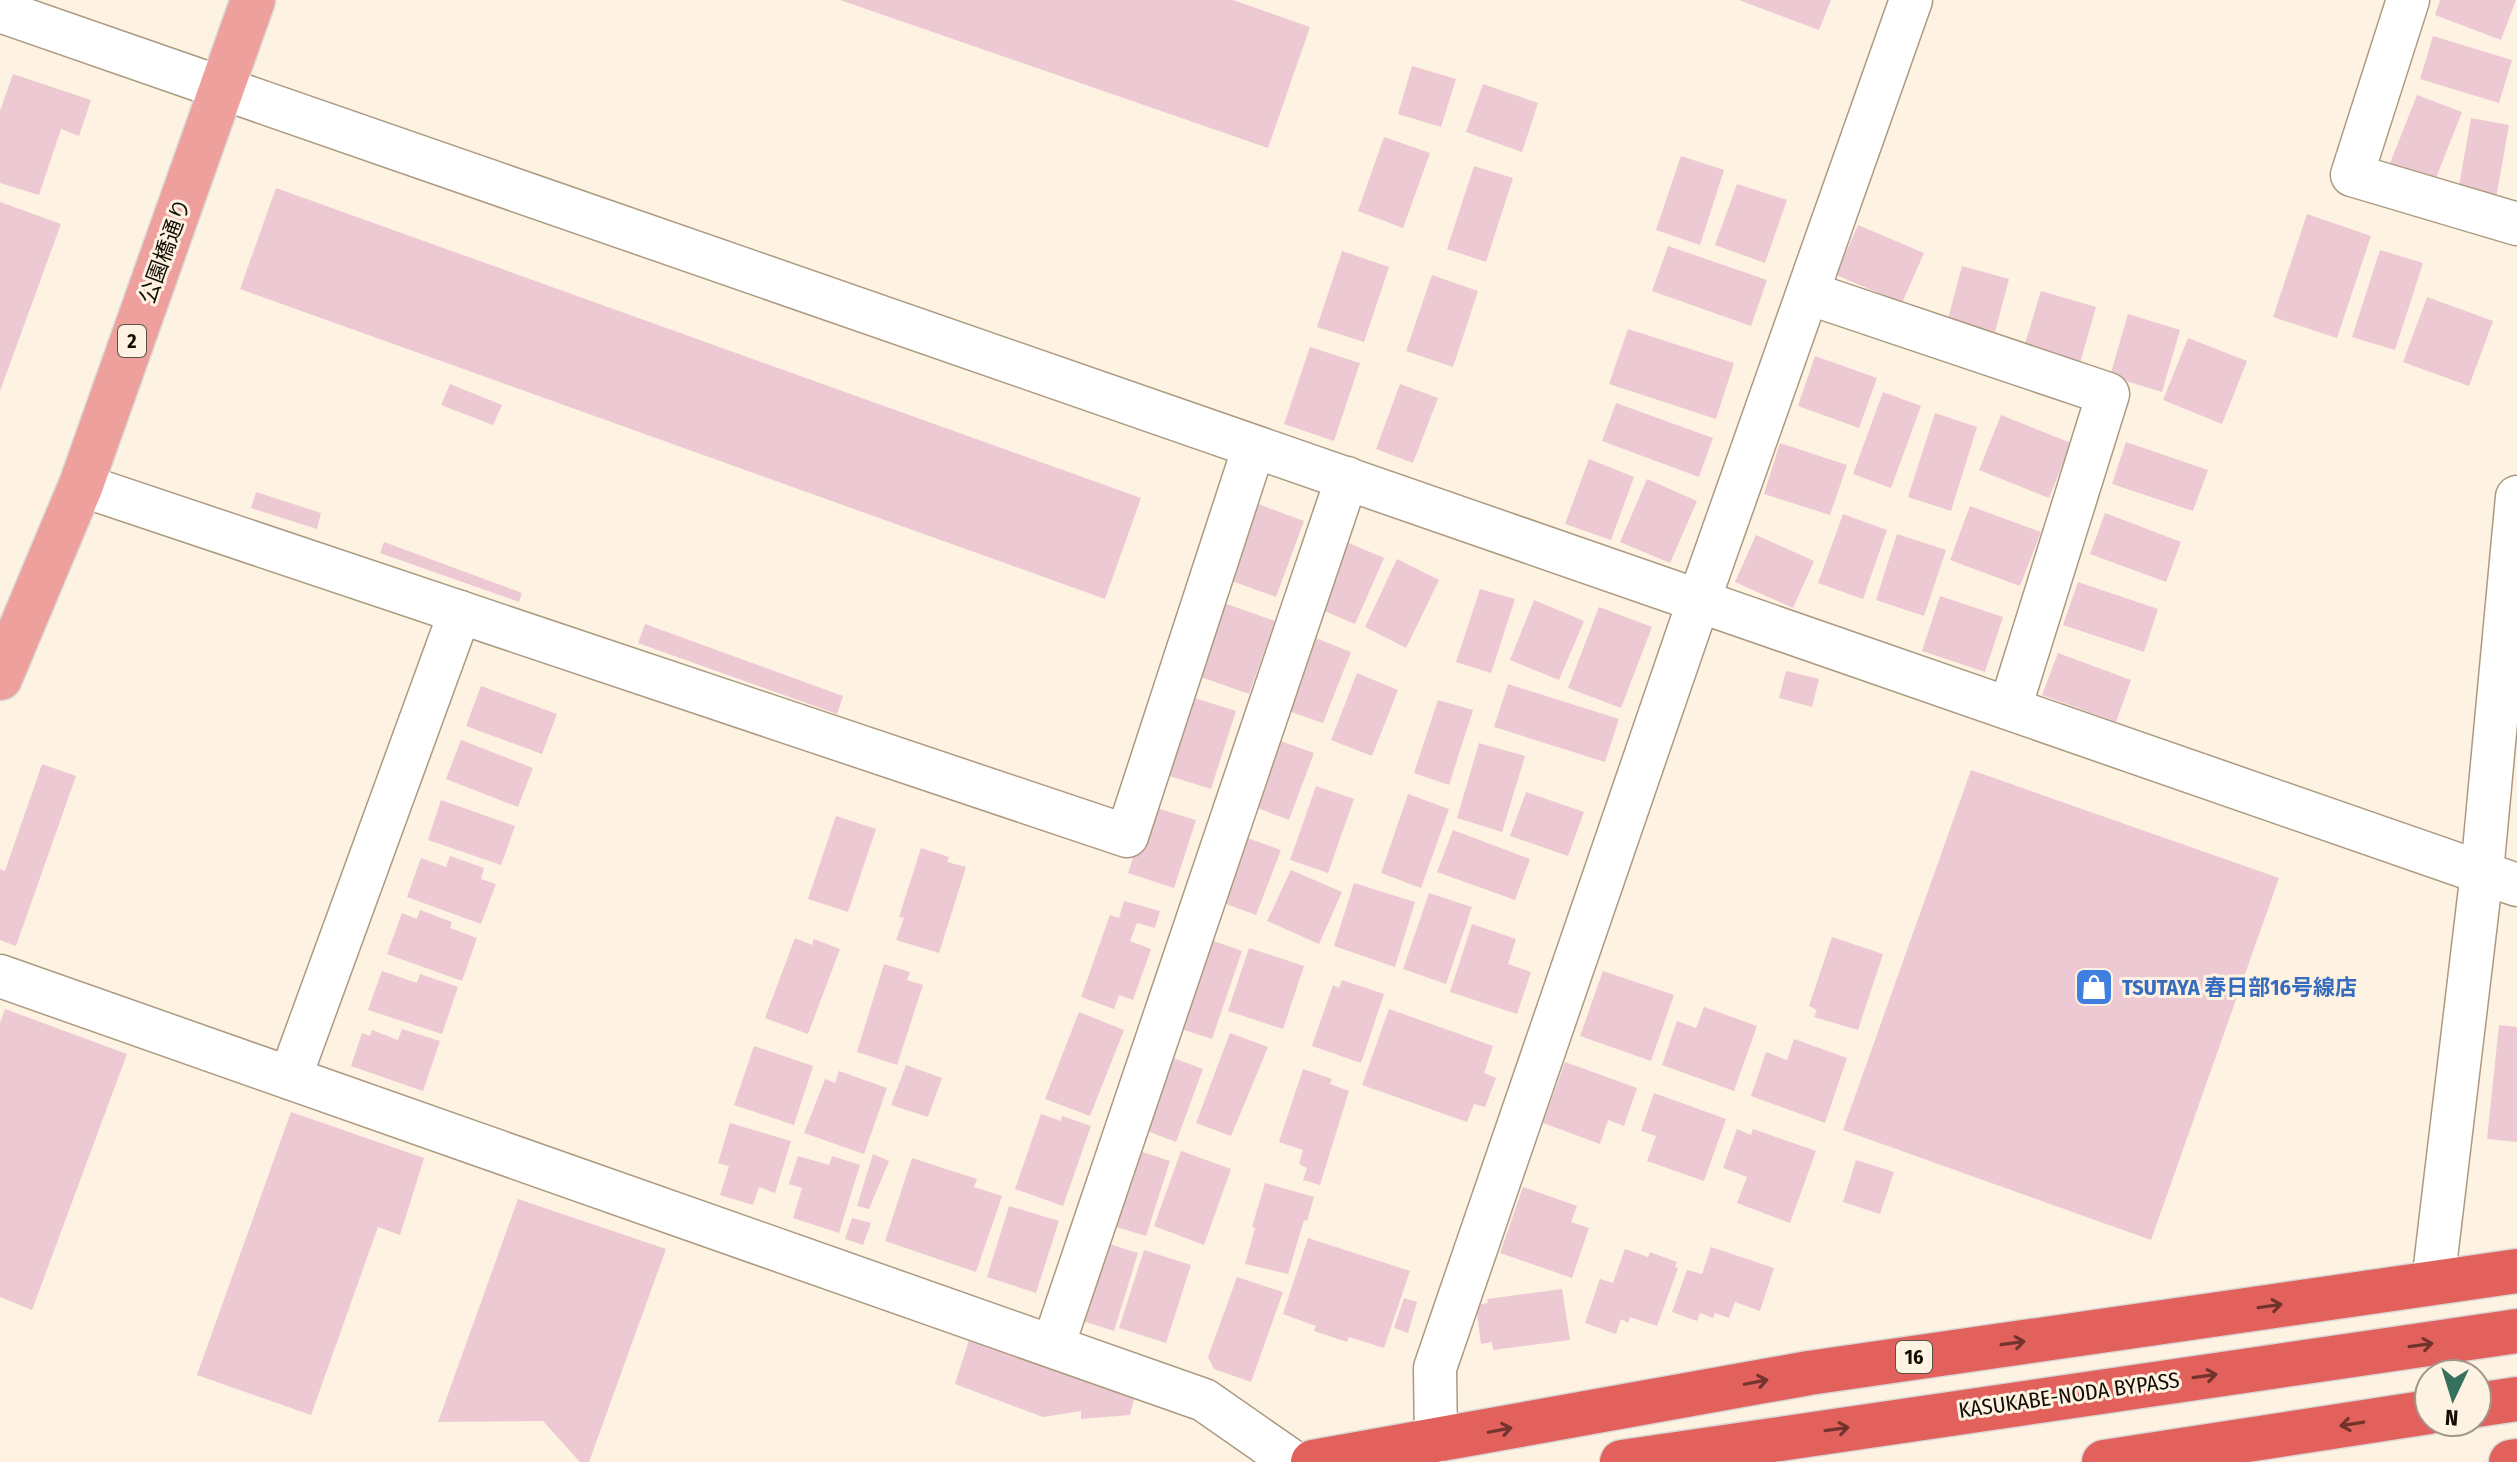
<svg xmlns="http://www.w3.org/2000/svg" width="2517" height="1462" font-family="'Fira Sans Condensed','Noto Sans JP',sans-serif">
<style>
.building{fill:#edc9d4}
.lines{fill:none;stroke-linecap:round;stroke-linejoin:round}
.street-casing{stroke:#ac9a80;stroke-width:45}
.primary-casing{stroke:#d9d8d7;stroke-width:47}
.highway-casing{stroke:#d9d8d7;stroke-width:47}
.street{stroke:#fff;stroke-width:42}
.primary{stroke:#eea09d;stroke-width:44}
.highway{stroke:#e3615c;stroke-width:44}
.oneway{stroke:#71332c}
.labels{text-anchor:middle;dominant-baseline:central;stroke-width:6;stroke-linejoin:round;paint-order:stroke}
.shield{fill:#fef2e2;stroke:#5a5247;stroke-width:2}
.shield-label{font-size:20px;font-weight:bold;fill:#130d04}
.street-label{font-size:22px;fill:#130d04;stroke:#fef2e2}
.shop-label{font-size:22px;font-weight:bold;fill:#366cbe;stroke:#fef2e2;text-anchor:start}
</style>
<rect width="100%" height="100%" fill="#fef2e2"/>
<g class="building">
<polygon points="840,0 1233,0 1310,27 1268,148"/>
<polygon points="1739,0 1831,0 1819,30"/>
<polygon points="2440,0 2516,0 2501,40 2435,15"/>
<polygon points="2433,36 2512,60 2499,103 2420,79"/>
<polygon points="1412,66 1456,79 1441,127 1398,114"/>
<polygon points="13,74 91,100 79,136 61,129 39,195 0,183 0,111"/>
<polygon points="1483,84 1538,103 1522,152 1466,132"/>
<polygon points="2417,95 2462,112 2434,183 2389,166"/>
<polygon points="2471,118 2509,125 2495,204 2457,197"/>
<polygon points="1384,137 1430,153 1403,228 1358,211"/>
<polygon points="1681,156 1724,170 1700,245 1656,230"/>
<polygon points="1474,166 1513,178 1486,262 1447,249"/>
<polygon points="1737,184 1787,200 1765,263 1715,245"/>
<polygon points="276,188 1141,498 1105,599 240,289"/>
<polygon points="0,202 61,224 0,391"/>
<polygon points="2307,214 2371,236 2337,338 2273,317"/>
<polygon points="1858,225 1924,253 1902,303 1836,275"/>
<polygon points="1668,246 1767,280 1751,326 1652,291"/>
<polygon points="2380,250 2423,263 2395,350 2352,337"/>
<polygon points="1342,251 1389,267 1364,342 1317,327"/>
<polygon points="1962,266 2009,279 1995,332 1948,319"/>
<polygon points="1432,275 1478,291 1453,367 1406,351"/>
<polygon points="2041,291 2096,307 2080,363 2024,347"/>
<polygon points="2427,297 2493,321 2469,386 2403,362"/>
<polygon points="2128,314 2180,330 2162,392 2110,376"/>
<polygon points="1628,329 1734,363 1716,419 1609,384"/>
<polygon points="2188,338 2247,361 2222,424 2163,400"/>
<polygon points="1310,347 1360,363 1334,441 1284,424"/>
<polygon points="1815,356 1877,378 1859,428 1798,406"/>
<polygon points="450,384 502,405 493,425 441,405"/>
<polygon points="1400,384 1438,398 1413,463 1376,449"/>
<polygon points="1883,392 1921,406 1891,488 1853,474"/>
<polygon points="1616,403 1713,438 1699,477 1602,441"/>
<polygon points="1935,413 1977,427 1951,511 1908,497"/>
<polygon points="2001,415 2071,443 2049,498 1979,470"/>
<polygon points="2126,442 2208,470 2193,511 2112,484"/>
<polygon points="1780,443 1847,465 1830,515 1764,494"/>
<polygon points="1589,459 1634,477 1611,540 1565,524"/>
<polygon points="1647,479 1697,501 1670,563 1620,542"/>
<polygon points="256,492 321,513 317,529 251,508"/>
<polygon points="1258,504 1304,521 1276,597 1229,580"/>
<polygon points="1970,506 2041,532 2020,586 1950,560"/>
<polygon points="2105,513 2181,542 2166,582 2090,554"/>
<polygon points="1843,514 1887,530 1863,599 1818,583"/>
<polygon points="1897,534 1946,550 1924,616 1876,600"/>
<polygon points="1756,535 1814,561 1793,608 1735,582"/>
<polygon points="1337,538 1384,558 1355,624 1308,604"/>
<polygon points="384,542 522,593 519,602 380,553"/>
<polygon points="1397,559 1439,580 1406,648 1365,627"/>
<polygon points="2078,582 2158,609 2144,652 2063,625"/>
<polygon points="1480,589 1515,599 1491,673 1456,662"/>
<polygon points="1940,596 2003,617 1985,672 1922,651"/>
<polygon points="1534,600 1584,621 1559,680 1510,660"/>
<polygon points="1221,602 1275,621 1249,694 1195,675"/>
<polygon points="1599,607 1652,627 1621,708 1568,688"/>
<polygon points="645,624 843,696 837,714 638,643"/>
<polygon points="1308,635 1351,652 1323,723 1280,708"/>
<polygon points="2058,653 2131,680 2116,722 2042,695"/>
<polygon points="1786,671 1819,679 1812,707 1779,698"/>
<polygon points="1357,673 1398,690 1372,756 1331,740"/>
<polygon points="1508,684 1619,719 1605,762 1494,727"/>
<polygon points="481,686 557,714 542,754 466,726"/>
<polygon points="1185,695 1236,711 1211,789 1160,773"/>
<polygon points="1438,700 1473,710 1449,785 1414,773"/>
<polygon points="1272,738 1314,753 1289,820 1247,804"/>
<polygon points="461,740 533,768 518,807 446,779"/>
<polygon points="1479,743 1525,756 1502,832 1457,818"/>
<polygon points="42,764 76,776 16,946 0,940 0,869 5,871"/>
<polygon points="1971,770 2279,878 2151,1240 1843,1130"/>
<polygon points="1316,786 1354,799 1328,873 1290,860"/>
<polygon points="1526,792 1584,812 1568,856 1510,836"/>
<polygon points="1408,794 1449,809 1421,888 1381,873"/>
<polygon points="441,800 515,826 501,865 428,840"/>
<polygon points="1150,806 1196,820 1174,888 1128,873"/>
<polygon points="836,816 876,829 848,912 808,899"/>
<polygon points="1453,830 1530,859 1515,900 1437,872"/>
<polygon points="1239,835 1281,850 1256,915 1215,900"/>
<polygon points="921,848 949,857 947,862 966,867 939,953 896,940 904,918 899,917"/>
<polygon points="450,856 484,868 481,879 496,884 481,924 407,897 421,858 446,867"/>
<polygon points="1291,870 1342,892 1319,944 1267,921"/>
<polygon points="1354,883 1415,902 1395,967 1334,946"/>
<polygon points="1429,893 1472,907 1446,984 1403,969"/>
<polygon points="1124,901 1160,911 1155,928 1137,923 1130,941 1151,949 1133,1000 1119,995 1114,1009 1081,997 1110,915 1119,918"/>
<polygon points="420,910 452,922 450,928 477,938 462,981 387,954 402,913 417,919"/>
<polygon points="1472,924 1516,939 1508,964 1531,972 1517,1014 1450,992"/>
<polygon points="1200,936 1242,951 1212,1039 1169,1025"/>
<polygon points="1832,937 1883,954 1858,1030 1814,1017 1817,1010 1809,1006"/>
<polygon points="795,938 812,945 814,939 840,949 808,1034 765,1018"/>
<polygon points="1249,948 1304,966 1283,1029 1228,1011"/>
<polygon points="884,964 910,972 907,980 923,985 897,1065 857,1052"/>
<polygon points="382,971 417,983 420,974 458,987 442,1034 368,1010"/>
<polygon points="1603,971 1674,995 1651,1061 1580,1036"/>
<polygon points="1342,980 1384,994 1361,1063 1312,1046 1333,985 1339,988"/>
<polygon points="1704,1007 1757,1026 1734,1091 1662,1065 1677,1021 1696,1028"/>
<polygon points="5,1009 127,1054 32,1310 0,1297 0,1023"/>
<polygon points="1389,1009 1493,1046 1484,1073 1496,1078 1485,1107 1474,1104 1467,1122 1362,1085"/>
<polygon points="1079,1012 1124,1030 1090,1116 1045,1099"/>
<polygon points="2499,1025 2517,1027 2517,1142 2487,1139"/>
<polygon points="402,1029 440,1041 423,1091 351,1066 362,1033 370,1036 372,1030 398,1040"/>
<polygon points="1230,1033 1268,1047 1231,1136 1196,1123"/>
<polygon points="1794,1039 1847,1058 1825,1123 1751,1096 1766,1052 1787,1060"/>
<polygon points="754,1046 813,1066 794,1125 734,1105"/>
<polygon points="1157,1052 1203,1069 1176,1142 1131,1125"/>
<polygon points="1565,1062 1637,1088 1624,1126 1608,1120 1600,1144 1543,1123"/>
<polygon points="906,1065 942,1078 928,1117 891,1105"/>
<polygon points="1303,1069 1332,1079 1330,1084 1349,1091 1320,1185 1303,1180 1307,1168 1299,1164 1303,1150 1279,1142"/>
<polygon points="839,1071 887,1088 864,1154 804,1133 825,1079 835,1083"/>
<polygon points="1654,1093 1726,1119 1704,1181 1647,1161 1656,1136 1641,1131"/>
<polygon points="291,1112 424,1158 400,1235 378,1227 311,1415 197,1375"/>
<polygon points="1041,1114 1061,1121 1062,1116 1091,1126 1063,1206 1015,1189"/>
<polygon points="730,1123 791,1141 775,1193 759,1187 753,1205 720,1195 729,1166 718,1163"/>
<polygon points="1737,1129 1751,1135 1753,1129 1816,1151 1790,1223 1737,1203 1747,1177 1723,1168"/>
<polygon points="1124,1146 1170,1161 1146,1236 1100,1222"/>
<polygon points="1181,1151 1231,1169 1204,1245 1154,1226"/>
<polygon points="873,1154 889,1161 869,1209 857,1206"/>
<polygon points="798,1156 829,1165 832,1156 860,1165 839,1233 793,1218 802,1188 789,1184"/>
<polygon points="912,1158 977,1179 974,1187 1002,1196 976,1272 885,1241"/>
<polygon points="1856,1160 1894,1172 1880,1214 1843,1202"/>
<polygon points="1265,1183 1314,1197 1307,1221 1304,1220 1288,1274 1245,1264 1255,1228 1252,1227"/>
<polygon points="1523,1187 1577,1206 1571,1222 1589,1228 1572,1278 1500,1253"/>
<polygon points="518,1199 666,1249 589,1462 580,1462 543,1421 438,1422"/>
<polygon points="1009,1206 1059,1221 1036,1293 987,1277"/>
<polygon points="852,1218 871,1223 863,1245 845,1239"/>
<polygon points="1308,1238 1410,1271 1384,1348 1349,1337 1347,1342 1314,1331 1316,1326 1283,1314"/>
<polygon points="1103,1242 1138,1253 1114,1331 1074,1318"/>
<polygon points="1711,1247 1774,1268 1760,1311 1735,1302 1729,1318 1715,1313 1713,1318 1700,1313 1697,1321 1672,1312 1687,1270 1702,1274"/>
<polygon points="1625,1249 1648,1257 1650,1252 1677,1262 1675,1267 1678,1268 1657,1326 1630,1317 1628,1323 1621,1319 1616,1334 1585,1323 1600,1279 1613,1283"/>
<polygon points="1144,1250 1191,1265 1166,1343 1119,1328"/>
<polygon points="1237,1277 1283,1292 1251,1382 1214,1369 1208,1357"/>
<polygon points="1562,1289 1570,1340 1493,1350 1492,1342 1481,1344 1476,1305 1488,1303 1487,1299"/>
<polygon points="1404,1298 1417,1302 1408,1333 1394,1328"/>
<polygon points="969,1340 1134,1399 1130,1415 1081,1419 1081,1411 1043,1417 955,1384"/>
</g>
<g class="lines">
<g class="street-casing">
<g id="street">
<polyline points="2408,0 2352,175 2517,224"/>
<polyline points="0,11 2517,885"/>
<polyline points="1808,293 2108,394 2010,708"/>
<polyline points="81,485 1127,836 1254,447"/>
<polyline points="0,976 1204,1400 1293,1462"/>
<polyline points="290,1078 460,612"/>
<polyline points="2433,1283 2482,872 2517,497"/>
<polyline points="1053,1346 1347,478"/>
<polyline points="1436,1442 1435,1368 1699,600 1911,0"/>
</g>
</g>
<g class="primary-casing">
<polyline id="primary" points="0,678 81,485 253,0"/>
</g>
<g class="highway-casing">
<g id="highway">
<polyline points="2477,1405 2517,1399"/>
<polyline points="1313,1462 1809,1373 2517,1271"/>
<polyline points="1622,1462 2517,1331"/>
<polyline points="2104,1462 2429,1412"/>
<polyline points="2511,1462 2517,1461"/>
</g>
</g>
<use href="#street" class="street"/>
<use href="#primary" class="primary"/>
<use href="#highway" class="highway"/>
</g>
<defs><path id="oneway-shaft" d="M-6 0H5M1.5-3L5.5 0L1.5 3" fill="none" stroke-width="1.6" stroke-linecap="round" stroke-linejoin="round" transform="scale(2)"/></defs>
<g class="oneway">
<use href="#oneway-shaft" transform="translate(2270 1306) rotate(-8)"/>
<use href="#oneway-shaft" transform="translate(2013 1343) rotate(-8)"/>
<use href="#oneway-shaft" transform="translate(2421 1345) rotate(-8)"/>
<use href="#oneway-shaft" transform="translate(2205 1376) rotate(-8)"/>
<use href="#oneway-shaft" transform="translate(1756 1382) rotate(-11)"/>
<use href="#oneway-shaft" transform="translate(2352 1424) rotate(171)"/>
<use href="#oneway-shaft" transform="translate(1837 1429) rotate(-8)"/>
<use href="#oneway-shaft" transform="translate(1500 1430) rotate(-11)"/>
</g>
<defs>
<g id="shop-square" transform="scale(2)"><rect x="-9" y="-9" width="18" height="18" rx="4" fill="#3f7fe0" stroke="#fef2e2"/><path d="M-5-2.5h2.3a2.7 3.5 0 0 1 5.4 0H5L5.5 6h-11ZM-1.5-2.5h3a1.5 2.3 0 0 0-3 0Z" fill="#fff"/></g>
</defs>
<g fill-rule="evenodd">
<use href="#shop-square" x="2094" y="987"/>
</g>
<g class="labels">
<g class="shield">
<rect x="118" y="325" width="28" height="32" rx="6"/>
<rect x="1896" y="1341" width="36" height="32" rx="6"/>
</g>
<g class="shield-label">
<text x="132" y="341">2</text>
<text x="1914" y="1357">16</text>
</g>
<g class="street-label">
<text transform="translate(165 251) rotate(-70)">公園橋通り</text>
<text transform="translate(2069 1395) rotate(-8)">KASUKABE-NODA BYPASS</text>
</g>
<g class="shop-label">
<text x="2122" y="987">TSUTAYA 春日部16号線店</text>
</g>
</g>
<g transform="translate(2453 1398) rotate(184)"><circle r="38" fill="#fef2e2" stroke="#a09689" stroke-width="2"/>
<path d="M0-6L14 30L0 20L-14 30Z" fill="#35715c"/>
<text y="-12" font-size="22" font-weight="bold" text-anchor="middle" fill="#130d04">N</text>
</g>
</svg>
